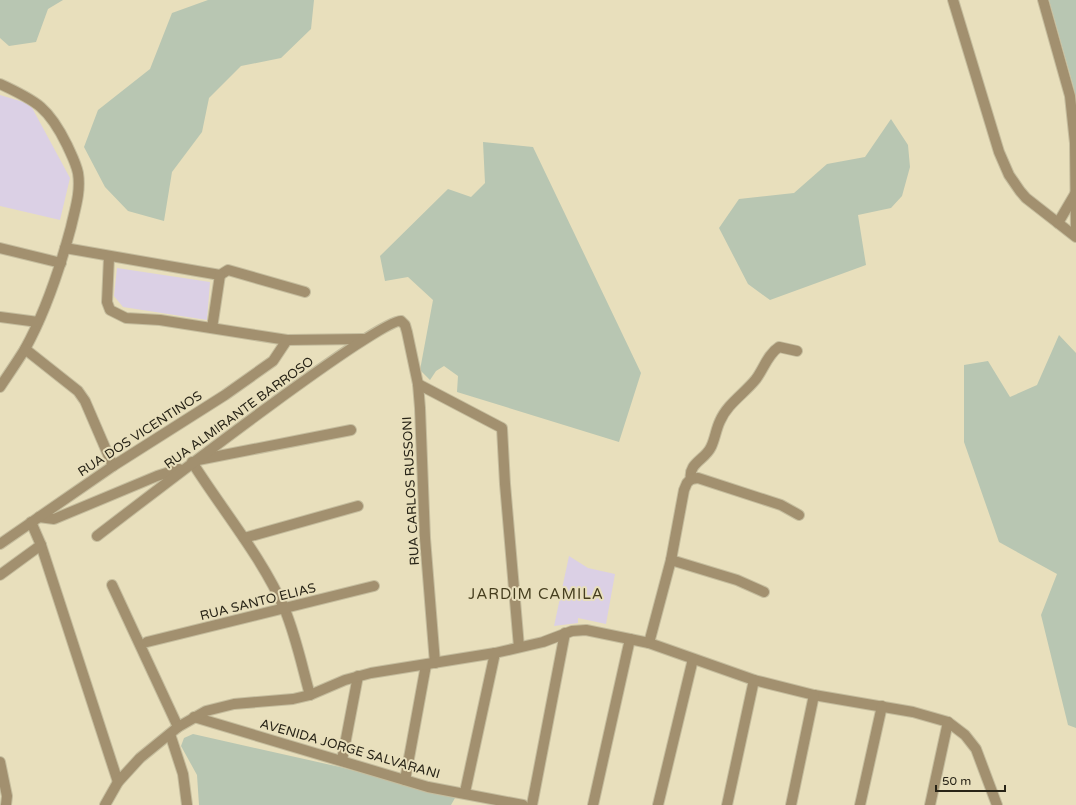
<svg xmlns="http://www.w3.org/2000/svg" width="1076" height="805" font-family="'Varela Round',sans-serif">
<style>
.education{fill:#dbd0e5}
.green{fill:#b8c6b2}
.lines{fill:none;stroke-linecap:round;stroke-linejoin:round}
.minor-casing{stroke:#c5bd9e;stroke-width:12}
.minor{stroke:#a2906f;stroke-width:10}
.labels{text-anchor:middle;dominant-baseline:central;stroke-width:4;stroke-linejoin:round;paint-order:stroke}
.street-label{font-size:13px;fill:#282417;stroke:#e8dfbc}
.quarter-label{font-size:15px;letter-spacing:1px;fill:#463e1f;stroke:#e8dfbc}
</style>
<rect width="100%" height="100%" fill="#e8dfbc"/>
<g class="education">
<polygon points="0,95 30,104 70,178 60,220 0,206"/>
<polygon points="117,268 210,282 207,320 123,307 114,296"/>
<polygon points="569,556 588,568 615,574 606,624 578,618 578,623 554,626"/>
</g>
<g class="green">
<polygon points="0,0 63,0 48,9 36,42 9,46 0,38"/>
<polygon points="208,0 314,0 311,29 281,58 241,66 209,98 202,132 172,172 164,221 128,211 105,187 84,147 98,110 150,69 172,13"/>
<polygon points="1049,0 1076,0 1076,99 1073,85"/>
<polygon points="891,119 908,145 910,167 902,196 891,208 858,215 866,265 770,300 748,284 719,228 739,199 794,193 827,164 865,157"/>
<polygon points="483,142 533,147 641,373 619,442 457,392 458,376 444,366 436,371 430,380 420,370 433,300 408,277 385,281 380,256 448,189 471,197 485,183"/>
<polygon points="1059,335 1076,353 1076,728 1068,725 1041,615 1057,574 999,542 964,442 964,365 988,361 1010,397 1037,385"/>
<polygon points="193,734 340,767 455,798 451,805 199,805 197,775 181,746 184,738"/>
</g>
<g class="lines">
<g class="minor-casing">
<g id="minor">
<polyline points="953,0 999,152 1009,175 1020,191 1026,198 1076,237"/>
<polyline points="1043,0 1070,96 1075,143 1076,236"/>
<path d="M0,84c37,17 49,24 67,61 4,9 9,18 11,28 3,19 -3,36 -7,54 -11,41 -25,84 -46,122 -8,13 -17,26 -25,38"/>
<polyline points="1058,223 1075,194"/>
<polyline points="0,248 61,263"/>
<polyline points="65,248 220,275 228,270 305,292"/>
<polyline points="109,257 107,302 110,310 126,318 160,320 287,340 363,339"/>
<polyline points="0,317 38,322"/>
<polyline points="212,328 220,275"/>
<polyline points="25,349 78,391 85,401 113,466"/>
<polyline points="418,384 502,428 505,484 519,647"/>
<polyline points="198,460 351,430"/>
<path d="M192,462c31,49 70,95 93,148 11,27 17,56 25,85"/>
<path d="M691,479c-3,-16 14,-19 20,-32 4,-8 5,-18 9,-26 7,-17 25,-28 36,-42 8,-11 12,-25 23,-32l18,4"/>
<polyline points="691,479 698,478 781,505 799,515"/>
<polyline points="39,517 54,519 157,476 179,469"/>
<polyline points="31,522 41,545 118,782"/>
<path d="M97,536c34,-26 283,-219 304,-215l4,4 2,7 11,52 2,24 5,130 10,125"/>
<polyline points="244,538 358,506"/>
<polyline points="0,544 113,466 225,395 273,361 287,340"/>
<polyline points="671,560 737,580 764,592"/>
<polyline points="0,575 41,545"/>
<polyline points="112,585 178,727"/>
<polyline points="147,642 374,586"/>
<polyline points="649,643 671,560 684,490 687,483 691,479"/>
<polyline points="194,717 428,787 523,805"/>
<polyline points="170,734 183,774 187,805"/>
<polyline points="342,760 358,676"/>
<polyline points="0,762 7,796 6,805"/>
<polyline points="405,780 426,665"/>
<polyline points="465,792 495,653"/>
<polyline points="105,805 118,782 140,758 178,727 206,711 234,704 293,699 310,695 345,680 371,673 495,653 543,642 572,631 586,630 649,643 754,680 814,695 913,712 948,722 965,735 976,749 997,805"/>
<polyline points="532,805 565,633"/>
<polyline points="593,805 630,639"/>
<polyline points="658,805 693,659"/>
<polyline points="727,805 754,680"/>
<polyline points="791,805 814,695"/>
<polyline points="860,805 882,706"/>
<polyline points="930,805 948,722"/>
</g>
</g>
<use href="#minor" class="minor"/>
</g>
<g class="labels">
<g class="street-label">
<text transform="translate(239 413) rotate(-36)">RUA ALMIRANTE BARROSO</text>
<text transform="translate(140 434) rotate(-33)">RUA DOS VICENTINOS</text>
<text transform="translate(411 491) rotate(-93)">RUA CARLOS RUSSONI</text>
<text transform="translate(258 602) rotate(-14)">RUA SANTO ELIAS</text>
<text transform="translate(350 749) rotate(16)">AVENIDA JORGE SALVARANI</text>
</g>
<g class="quarter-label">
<text x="536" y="594">JARDIM CAMILA</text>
</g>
</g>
<path d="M936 785v6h69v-6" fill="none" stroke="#282417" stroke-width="2"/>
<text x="942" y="785" font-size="12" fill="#282417" stroke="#e8dfbc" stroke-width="3" paint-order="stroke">50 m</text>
</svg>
